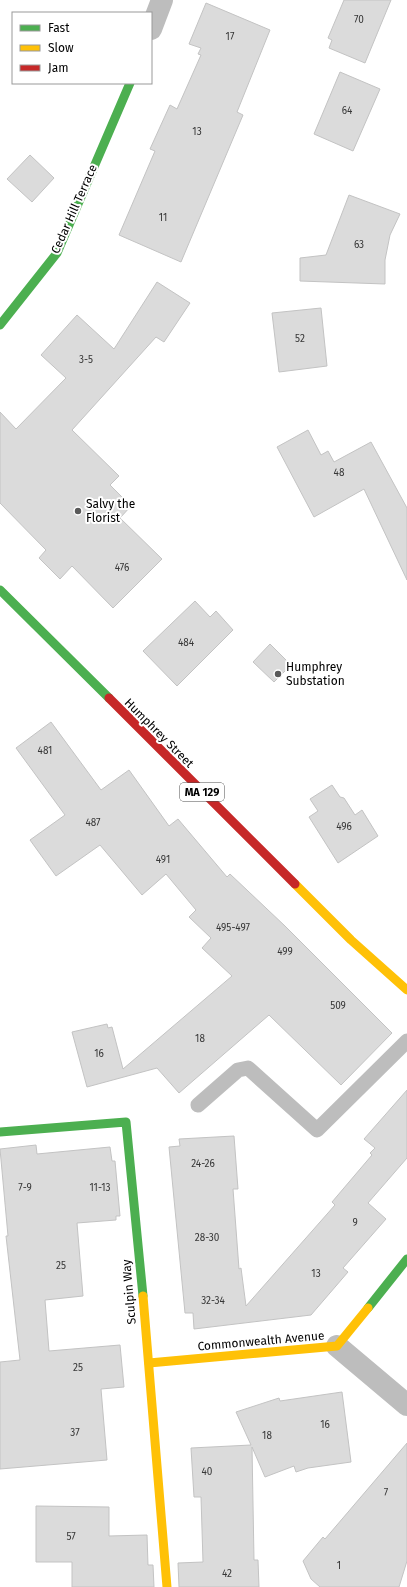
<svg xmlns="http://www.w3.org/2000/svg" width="407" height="1587" font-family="'Fira Sans',sans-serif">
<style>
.building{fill:#dbdbdb;stroke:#c3c3c3}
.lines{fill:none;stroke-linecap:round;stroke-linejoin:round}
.lane{stroke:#bdbdbd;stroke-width:15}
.street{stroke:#bdbdbd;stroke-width:22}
.fast{stroke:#4caf50;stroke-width:9}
.slow{stroke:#ffc107;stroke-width:9}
.jam{stroke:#c62828;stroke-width:9}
.poi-dot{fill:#595959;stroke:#fff;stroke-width:1.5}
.labels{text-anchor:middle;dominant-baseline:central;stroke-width:4;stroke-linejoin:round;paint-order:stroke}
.number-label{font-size:10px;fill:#373737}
.shield{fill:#fff;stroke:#4c4c4c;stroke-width:1}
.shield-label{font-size:11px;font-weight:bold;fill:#000}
.street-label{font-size:12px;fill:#000;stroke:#fff}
.poi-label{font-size:12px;fill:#000;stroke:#fff;text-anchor:start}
</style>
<rect width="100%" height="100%" fill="#fff"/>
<g class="building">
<polygon points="344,0 391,0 365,63 329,48 332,40 328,38"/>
<polygon points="206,3 270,30 237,112 243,115 181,262 119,235 155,151 150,149 170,105 177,109 201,55 198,54 201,48 189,44"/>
<polygon points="340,72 380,89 353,151 314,134"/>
<polygon points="30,155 54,178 32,202 7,179"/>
<polygon points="349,195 400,214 390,235 385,260 385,284 300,281 300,258 326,255"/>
<polygon points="157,282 190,303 164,342 156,337 72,430 119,476 110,485 131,506 120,518 162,559 113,608 72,566 60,579 39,558 46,550 0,503 0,412 16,429 66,378 41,355 77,315 114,349"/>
<polygon points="321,308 327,366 279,372 272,313"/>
<polygon points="308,430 321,455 328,451 334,462 371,442 407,508 407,580 364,489 314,517 277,447"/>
<polygon points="195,601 210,617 216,611 233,630 177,686 143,651"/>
<polygon points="270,644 291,665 274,682 253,662"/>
<polygon points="51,722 101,790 129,770 169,826 178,819 227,877 230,874 285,926 392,1033 341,1085 269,1015 179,1093 157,1068 87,1087 72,1032 107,1024 108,1028 112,1027 123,1069 232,976 202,948 211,938 189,917 196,910 166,874 142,895 100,845 56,876 30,840 65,815 16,748"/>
<polygon points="332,785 340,797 344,798 355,815 362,810 378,836 338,863 309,817 318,811 310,799"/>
<polygon points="407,1090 407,1158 368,1203 386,1219 343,1268 348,1272 311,1315 194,1329 193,1313 185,1313 169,1147 180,1146 179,1139 234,1136 238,1189 233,1189 239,1269 241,1268 246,1306 335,1205 332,1202 372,1155 370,1153 375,1148 364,1139"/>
<polygon points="36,1145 37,1154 110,1147 112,1161 115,1161 120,1216 116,1216 116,1220 77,1223 83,1296 45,1300 49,1351 120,1345 124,1387 101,1389 107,1460 0,1469 0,1362 20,1360 6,1236 8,1236 0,1149"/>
<polygon points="342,1392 351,1462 308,1468 296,1472 294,1466 265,1477 252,1447 254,1560 258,1560 259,1587 179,1587 178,1563 203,1562 201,1497 194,1497 191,1448 251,1445 236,1412 279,1398 280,1401"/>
<polygon points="407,1443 407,1561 399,1587 320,1587 311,1579 303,1561 323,1537 325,1539"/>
<polygon points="36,1506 109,1507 109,1536 147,1535 148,1565 153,1565 154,1587 72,1587 72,1562 36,1562"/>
</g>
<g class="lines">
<polyline class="lane" points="198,1105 238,1070 248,1068 317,1130 407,1041"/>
<g class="street">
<polyline points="151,29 162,0"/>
<polyline points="337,1346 407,1405"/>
</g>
<g class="fast">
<polyline points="0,325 57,253 130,83"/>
<polyline points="0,590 109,698"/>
<polyline points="0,1132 126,1122 143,1296"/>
<polyline points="368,1308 407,1259"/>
</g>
<g class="slow">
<polyline points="295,884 351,940 407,990"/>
<polyline points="143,1296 167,1587"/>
<polyline points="149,1363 337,1346 368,1308"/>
</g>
<polyline class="jam" points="109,698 295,884"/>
</g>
<g class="poi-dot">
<circle cx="78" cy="511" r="4"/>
<circle cx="278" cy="674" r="4"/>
</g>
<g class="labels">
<g class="number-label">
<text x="359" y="20">70</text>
<text x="230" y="37">17</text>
<text x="347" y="111">64</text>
<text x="197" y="132">13</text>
<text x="163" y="218">11</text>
<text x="359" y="245">63</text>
<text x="300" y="339">52</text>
<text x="86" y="360">3-5</text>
<text x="339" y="473">48</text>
<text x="122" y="568">476</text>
<text x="186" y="643">484</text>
<text x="45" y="751">481</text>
<text x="93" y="823">487</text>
<text x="344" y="827">496</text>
<text x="163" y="860">491</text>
<text x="233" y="928">495-497</text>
<text x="285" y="952">499</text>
<text x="338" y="1006">509</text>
<text x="200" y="1039">18</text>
<text x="99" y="1054">16</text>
<text x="203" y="1164">24-26</text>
<text x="25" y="1188">7-9</text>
<text x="100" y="1188">11-13</text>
<text x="355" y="1223">9</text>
<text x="207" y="1238">28-30</text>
<text x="61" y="1266">25</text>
<text x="316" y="1274">13</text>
<text x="213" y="1301">32-34</text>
<text x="78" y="1368">25</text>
<text x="325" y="1425">16</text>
<text x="75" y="1433">37</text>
<text x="267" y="1436">18</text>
<text x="207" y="1472">40</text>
<text x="386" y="1493">7</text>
<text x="71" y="1537">57</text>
<text x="339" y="1566">1</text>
<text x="227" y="1574">42</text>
</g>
<rect class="shield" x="180" y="783" width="44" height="18" rx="3"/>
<g class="shield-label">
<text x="202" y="792">MA 129</text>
</g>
<g class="street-label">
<text transform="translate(74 209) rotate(-66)">Cedar Hill Terrace</text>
<text transform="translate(159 733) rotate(45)">Humphrey Street</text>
<text transform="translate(129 1292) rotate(-95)">Sculpin Way</text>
<text transform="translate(261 1341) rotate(-5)">Commonwealth Avenue</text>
</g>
<g class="poi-label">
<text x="86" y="504">Salvy the<tspan x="86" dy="14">Florist</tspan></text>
<text x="286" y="667">Humphrey<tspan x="286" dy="14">Substation</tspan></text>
</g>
</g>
<rect x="12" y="12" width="140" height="72" fill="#ffffff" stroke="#999999"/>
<rect x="20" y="25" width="20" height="6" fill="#4caf50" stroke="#999999"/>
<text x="48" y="32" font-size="12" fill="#000000">Fast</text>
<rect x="20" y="45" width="20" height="6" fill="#ffc107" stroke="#999999"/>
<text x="48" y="52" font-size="12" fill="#000000">Slow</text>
<rect x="20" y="65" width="20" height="6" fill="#c62828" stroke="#999999"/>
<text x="48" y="72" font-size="12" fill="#000000">Jam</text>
</svg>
